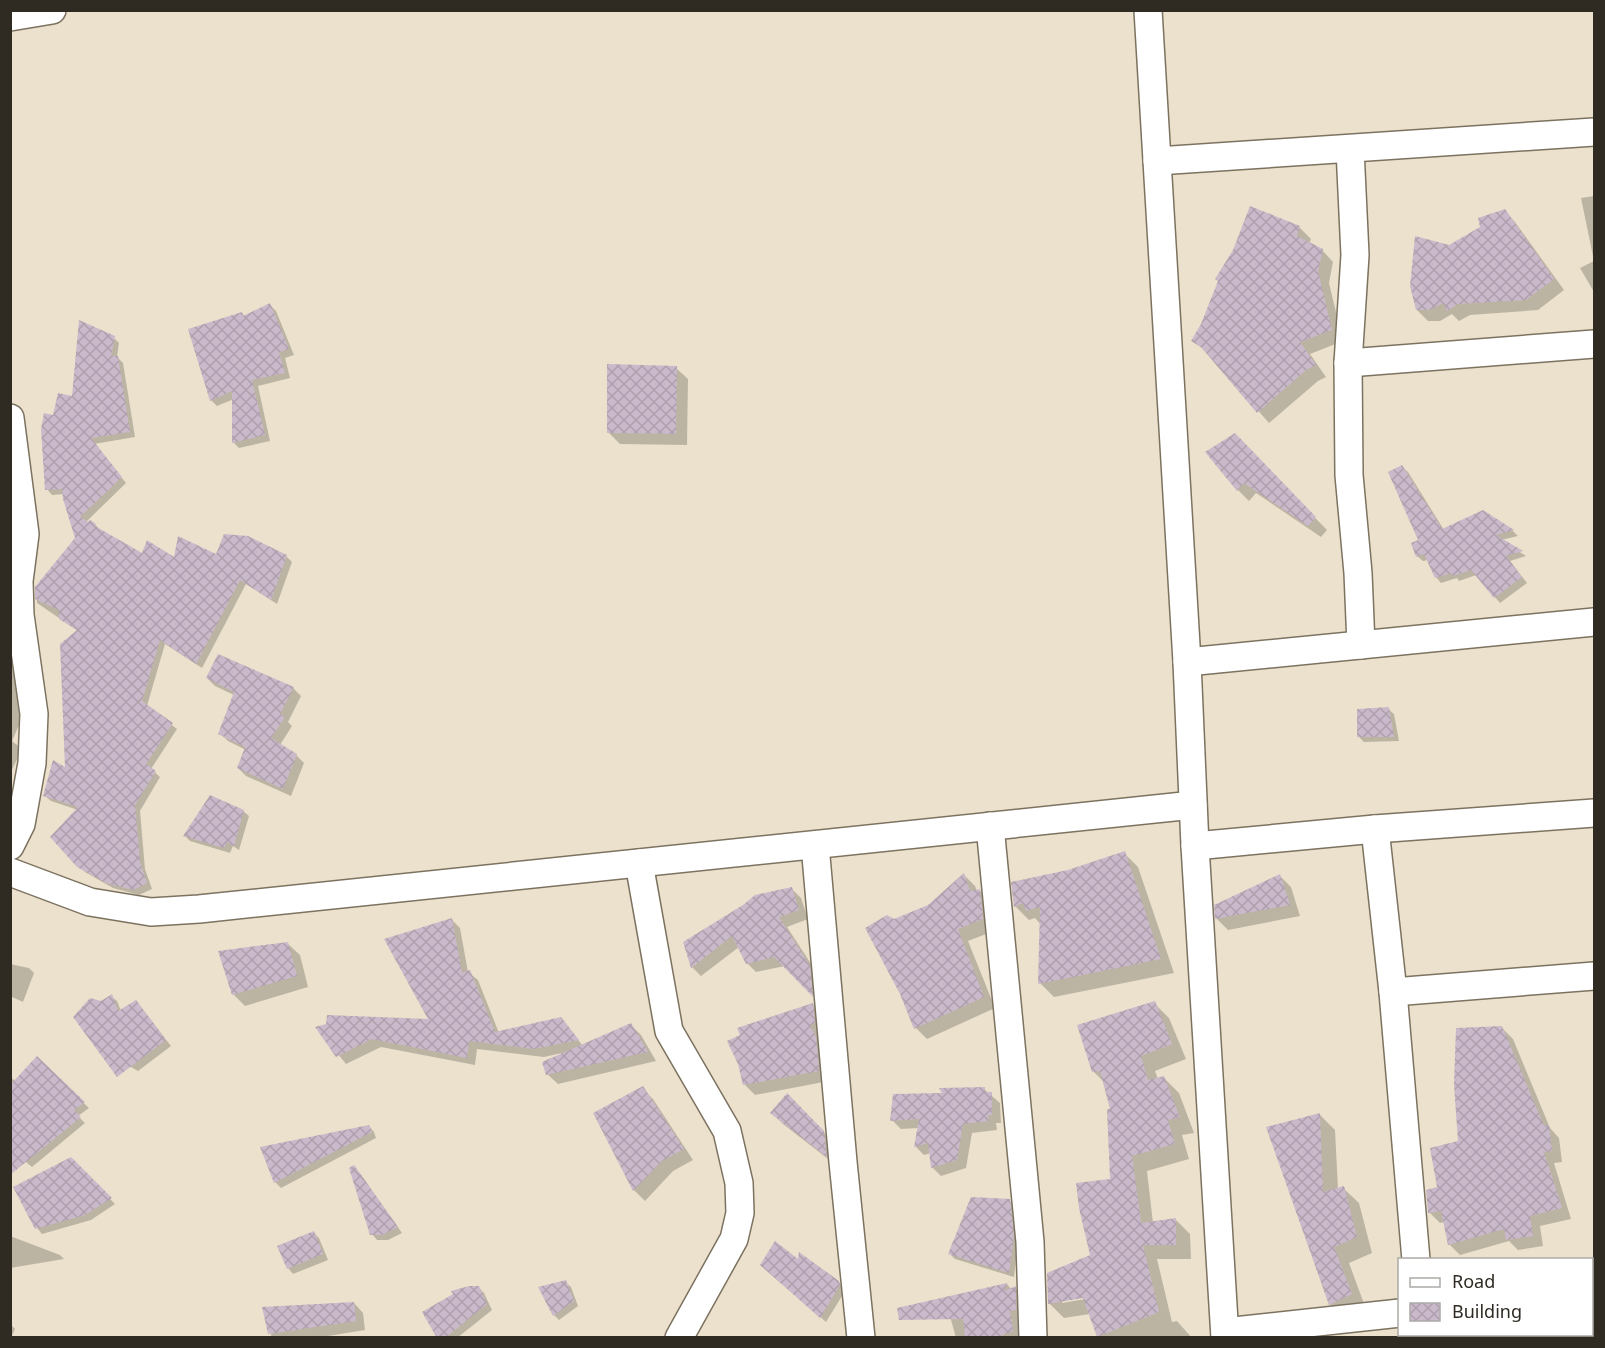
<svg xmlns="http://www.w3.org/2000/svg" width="1605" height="1348" font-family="'Noto Sans',sans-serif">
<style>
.shadow{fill:#0003;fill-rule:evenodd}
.building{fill:url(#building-cross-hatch)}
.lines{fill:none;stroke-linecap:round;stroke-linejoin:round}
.minor-casing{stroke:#7c7260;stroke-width:30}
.minor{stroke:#fff;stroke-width:27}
</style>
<defs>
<pattern id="building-cross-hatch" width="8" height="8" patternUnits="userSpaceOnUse" patternTransform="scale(1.5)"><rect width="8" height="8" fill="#cab9ca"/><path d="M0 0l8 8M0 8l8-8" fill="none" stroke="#ae9fad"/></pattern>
</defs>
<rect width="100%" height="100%" fill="#ece1cc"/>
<g class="shadow">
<polygon points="1594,196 1594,292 1580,268 1594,261 1581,198"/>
<polygon points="1504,210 1515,222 1564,290 1538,310 1470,315 1459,321 1452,314 1440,321 1428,321 1417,310 1449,246 1482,228"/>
<polygon points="1299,227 1311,239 1309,244 1322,250 1333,262 1329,283 1343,341 1310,354 1326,377 1318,381 1269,423 1210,356 1193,340"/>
<polygon points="270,305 276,311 294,355 285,358 290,378 258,386 270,441 239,448 233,442 234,399 217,406 211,400 242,313 245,317"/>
<polygon points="114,338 119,343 117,357 123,363 135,437 94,444 126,483 86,522 95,525 102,531 142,556 175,560 217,556 286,556 292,562 277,604 246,584 202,668 165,644 147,706 177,729 151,769 160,777 140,811 145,869 152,889 139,895 113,888 85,872 52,838 78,810 51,801 45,796 66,769 78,631 37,603 36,588 77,538 64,494 52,495 47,489 54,417 74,398"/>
<polygon points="676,368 688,379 687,445 620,444 608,432"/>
<polygon points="1234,435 1327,530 1321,537 1256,493 1249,501 1238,490"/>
<polygon points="1402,467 1408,472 1444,530 1482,512 1513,531 1518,536 1501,540 1526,556 1510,561 1527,583 1500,603 1476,575 1459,581 1457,578 1441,583 1436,577 1428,560 1423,561 1417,556 1420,541"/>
<polygon points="219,656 293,688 301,696 288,722 292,726 280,745 296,755 304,763 291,796 246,776 238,768 246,750 228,741 220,733 234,695 215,686 207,678"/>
<polygon points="10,657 16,664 23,716 12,741 22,749 10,774"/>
<polygon points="1388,709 1394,714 1399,741 1364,742 1359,737"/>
<polygon points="243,811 249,816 239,850 233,846 230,853 190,841 185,836"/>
<polygon points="1124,853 1138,867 1174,973 1054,997 1040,983 1041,925 1035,918 1029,920 1015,906 1068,871"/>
<polygon points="964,875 975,886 977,891 980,891 991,902 994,931 968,941 995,1008 927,1039 916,1028 894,921 929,906"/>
<polygon points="1280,876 1291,887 1300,916 1228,930 1217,919 1216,906"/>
<polygon points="791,888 801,898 808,919 787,927 819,976 821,1003 785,966 756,972 747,963 739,947 701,976 692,967"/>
<polygon points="451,919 460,928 468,972 478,980 499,1033 561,1019 583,1046 631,1025 641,1035 656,1061 558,1084 547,1074 562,1053 544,1057 477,1049 475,1065 381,1047 346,1064 317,1028 430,1020"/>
<polygon points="288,944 300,955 308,987 245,1006 233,994"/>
<polygon points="10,964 29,968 34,973 23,1002 10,996"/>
<polygon points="111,996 117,1001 121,1011 141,1007 171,1046 138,1071 100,1049 101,1002"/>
<path d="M1154,1003l15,15 17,41 -31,12 3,8 6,-1 15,15 15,40 -12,2 7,24 -42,12 6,52 22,-4 15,15 1,25h-34l15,63 5,-1 15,17h-94l-8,-24 -26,4 -15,-15 43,-47 19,-76 1,-70 -7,-27 -12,-12zM1091,1295v3l-29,5v-3z"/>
<polygon points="813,1005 823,1016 829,1081 755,1095 744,1084"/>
<polygon points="1502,1028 1513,1039 1550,1128 1559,1138 1562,1162 1554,1163 1571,1219 1540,1226 1543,1246 1518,1250 1509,1241 1460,1255 1449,1244 1445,1222 1440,1223 1429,1212 1459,1142"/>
<polygon points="51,1072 89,1108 78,1116 85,1123 32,1167 26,1162 10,1131 10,1078 17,1081"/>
<polygon points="642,1088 653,1099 693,1160 673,1171 645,1201 634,1190 595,1113"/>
<polygon points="984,1089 1000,1103 1001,1123 996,1123 997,1130 972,1133 966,1168 941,1176 932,1167 931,1153 924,1155 915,1146 919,1128 901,1129 892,1120 944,1095"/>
<polygon points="788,1095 835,1144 837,1166 783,1124 772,1113"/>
<polygon points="1320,1115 1335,1130 1338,1189 1343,1188 1359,1203 1372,1253 1349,1263 1366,1309 1346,1320 1330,1304 1268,1128"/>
<polygon points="369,1126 374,1132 376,1138 281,1188 275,1182 262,1149"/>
<polygon points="71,1159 115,1204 91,1220 42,1234 37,1228"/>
<polygon points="359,1172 402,1233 388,1240 377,1240 372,1234"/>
<polygon points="1009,1201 1015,1206 1018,1242 1014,1277 955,1259 950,1254"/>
<polygon points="314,1233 319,1238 328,1260 293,1274 288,1268"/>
<polygon points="10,1236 60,1255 64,1259 10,1268"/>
<polygon points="799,1262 838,1282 844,1288 845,1291 826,1322 767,1270"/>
<polygon points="565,1282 571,1287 578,1306 559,1320 554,1315"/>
<polygon points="1007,1284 1011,1289 1015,1288 1025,1297 1026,1338 956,1338 945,1298"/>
<polygon points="478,1287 484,1293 492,1310 457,1338 447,1338 429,1310"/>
<polygon points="354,1303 363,1313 365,1330 316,1338 274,1338 270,1334"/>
<polygon points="1594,1314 1594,1338 1538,1338 1544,1334 1592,1334 1592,1315"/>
<polygon points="10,1324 15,1329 11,1338 10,1338"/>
<polygon points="1488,1334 1493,1334 1496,1338 1481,1338"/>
</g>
<g class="building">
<polygon points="1250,206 1300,226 1297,236 1323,249 1318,271 1332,330 1300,342 1316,365 1306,370 1257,413 1201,347 1191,341 1201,324 1218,281 1215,279 1233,250"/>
<polygon points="1505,209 1554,279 1526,300 1458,304 1447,311 1443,303 1429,310 1416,310 1410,286 1415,236 1449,245 1480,227 1478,218"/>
<polygon points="270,303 289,349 279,352 285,373 252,380 265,435 232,443 232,391 210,401 188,329 242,312 243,316"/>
<polygon points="79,320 115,336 111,356 118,356 130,432 91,438 122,477 80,517 88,522 90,520 96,524 95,526 142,553 147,540 174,557 178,536 216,554 224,534 248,536 287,555 271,600 240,580 196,664 160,640 142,701 173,723 146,764 156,771 135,805 140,862 147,883 133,890 106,883 77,867 50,837 78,807 43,796 53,760 65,767 60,644 77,630 59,619 59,610 35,599 35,587 75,538 63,499 62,489 45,490 41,429 44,413 53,415 58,393 72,396"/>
<polygon points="607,364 677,366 676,434 607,433"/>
<polygon points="1235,433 1316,517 1308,526 1244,483 1237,491 1205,452"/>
<polygon points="1402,465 1442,529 1483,510 1514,530 1496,535 1523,551 1506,556 1522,577 1494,598 1471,570 1453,576 1451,573 1435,578 1424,554 1416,557 1411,543 1418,540 1388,472"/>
<polygon points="218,654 294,687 280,714 285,717 271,738 297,754 283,789 237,768 245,747 218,734 234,692 206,678"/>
<polygon points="1389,707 1394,737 1357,737 1357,709"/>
<polygon points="210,795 244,810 234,846 227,842 224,848 183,836"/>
<polygon points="1125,851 1161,959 1038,984 1040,907 1026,911 1023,903 1014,907 1011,882 1068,870"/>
<polygon points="964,873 970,891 980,889 983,919 958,929 984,997 914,1029 900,994 865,928 887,915 894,919 928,905"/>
<polygon points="1280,874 1290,905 1215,919 1214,905"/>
<polygon points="792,887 799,910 779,917 810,966 813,997 774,957 746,964 732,936 691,968 683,942 743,905 755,895"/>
<polygon points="452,918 462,973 470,970 495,1032 561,1017 579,1040 534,1049 469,1041 467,1058 372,1039 336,1057 315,1027 326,1024 327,1015 428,1019 384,939"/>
<polygon points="288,942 297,976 232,995 218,951"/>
<polygon points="112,994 118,1011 136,1000 166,1040 117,1077 73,1017 90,998 101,1001"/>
<polygon points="1155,1001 1172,1044 1141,1056 1148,1080 1164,1076 1180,1118 1168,1120 1175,1144 1132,1156 1141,1223 1176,1218 1176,1245 1143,1245 1159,1312 1097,1337 1083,1298 1048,1304 1047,1273 1090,1255 1079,1208 1076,1183 1110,1179 1107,1109 1110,1109 1100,1071 1092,1072 1077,1025"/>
<polygon points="813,1003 815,1022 810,1026 816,1037 819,1071 743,1085 738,1064 727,1041 740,1035 737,1028"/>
<polygon points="631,1023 648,1052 546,1075 542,1062"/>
<polygon points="1502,1026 1544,1126 1549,1125 1552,1151 1544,1152 1562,1208 1530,1216 1533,1236 1506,1240 1504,1229 1448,1245 1441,1211 1428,1213 1426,1190 1437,1187 1430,1148 1458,1141 1454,1085 1456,1028"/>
<polygon points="37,1056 85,1102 74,1110 81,1117 10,1175 10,1085"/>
<polygon points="643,1086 684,1149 662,1161 633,1191 593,1113"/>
<polygon points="985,1087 985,1092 992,1092 992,1115 988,1115 989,1121 963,1124 957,1160 931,1168 928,1143 914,1147 919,1119 890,1121 893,1094 942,1093 939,1088"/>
<polygon points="787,1093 824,1131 827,1157 770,1113"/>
<polygon points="1320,1113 1323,1192 1344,1186 1357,1237 1334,1247 1352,1294 1329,1305 1266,1127"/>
<polygon points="369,1125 372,1132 274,1183 260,1147"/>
<polygon points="71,1157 112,1198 85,1215 35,1229 13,1187"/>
<polygon points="354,1165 398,1227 382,1235 370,1235 349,1168"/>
<polygon points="971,1197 1010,1199 1014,1235 1009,1273 948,1254"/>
<polygon points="314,1231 323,1254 287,1269 277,1246"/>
<polygon points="775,1241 798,1259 799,1252 839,1281 840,1285 820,1318 760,1265"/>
<polygon points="566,1280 574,1301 553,1316 538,1287"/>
<polygon points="1007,1283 1004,1291 1016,1286 1016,1310 1010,1311 1013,1331 995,1338 965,1338 963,1319 899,1320 897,1308"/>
<polygon points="469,1286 479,1286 487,1304 445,1338 437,1338 422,1312 453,1294 451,1291"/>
<polygon points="354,1302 356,1321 268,1334 262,1307"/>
</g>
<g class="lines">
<g class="minor-casing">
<g id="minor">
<polyline points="1148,10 1187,662 1195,846 1225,1338"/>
<polyline points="10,17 52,10"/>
<polyline points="1350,149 1355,255 1348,363 1349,475 1358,573 1361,645"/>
<polyline points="1157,161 1594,132"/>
<polyline points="1348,363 1594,344"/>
<polyline points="10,418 25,534 19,581 20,615 34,714 32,763 21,824 10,846"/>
<polyline points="1187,662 1594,622"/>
<polyline points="990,826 1030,1242 1033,1338"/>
<polyline points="1375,829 1393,992 1416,1260"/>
<polyline points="815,845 843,1162 861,1338"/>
<polyline points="1195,846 1375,829 1594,813"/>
<polyline points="639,863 669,1031 727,1131 739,1183 740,1213 734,1239 679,1338"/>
<polyline points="10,872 90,902 151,912 199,909 1193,805"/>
<polyline points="1393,992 1594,976"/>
<polyline points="1592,1291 1594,1291"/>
<polyline points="1225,1332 1400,1313"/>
</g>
</g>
<use href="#minor" class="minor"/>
</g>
<rect width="1605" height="1348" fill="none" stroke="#2f2b23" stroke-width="24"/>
<rect x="1398" y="1258" width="195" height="78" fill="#ffffff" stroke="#acaaa7" stroke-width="1.5"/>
<rect x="1410" y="1278" width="30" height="9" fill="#ffffff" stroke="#acaaa7" stroke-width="1.5"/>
<text x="1452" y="1288" font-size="18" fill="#2f2b23">Road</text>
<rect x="1410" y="1303" width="30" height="18" fill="url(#building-cross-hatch)" stroke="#acaaa7" stroke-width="1.5"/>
<text x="1452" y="1318" font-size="18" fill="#2f2b23">Building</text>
</svg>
